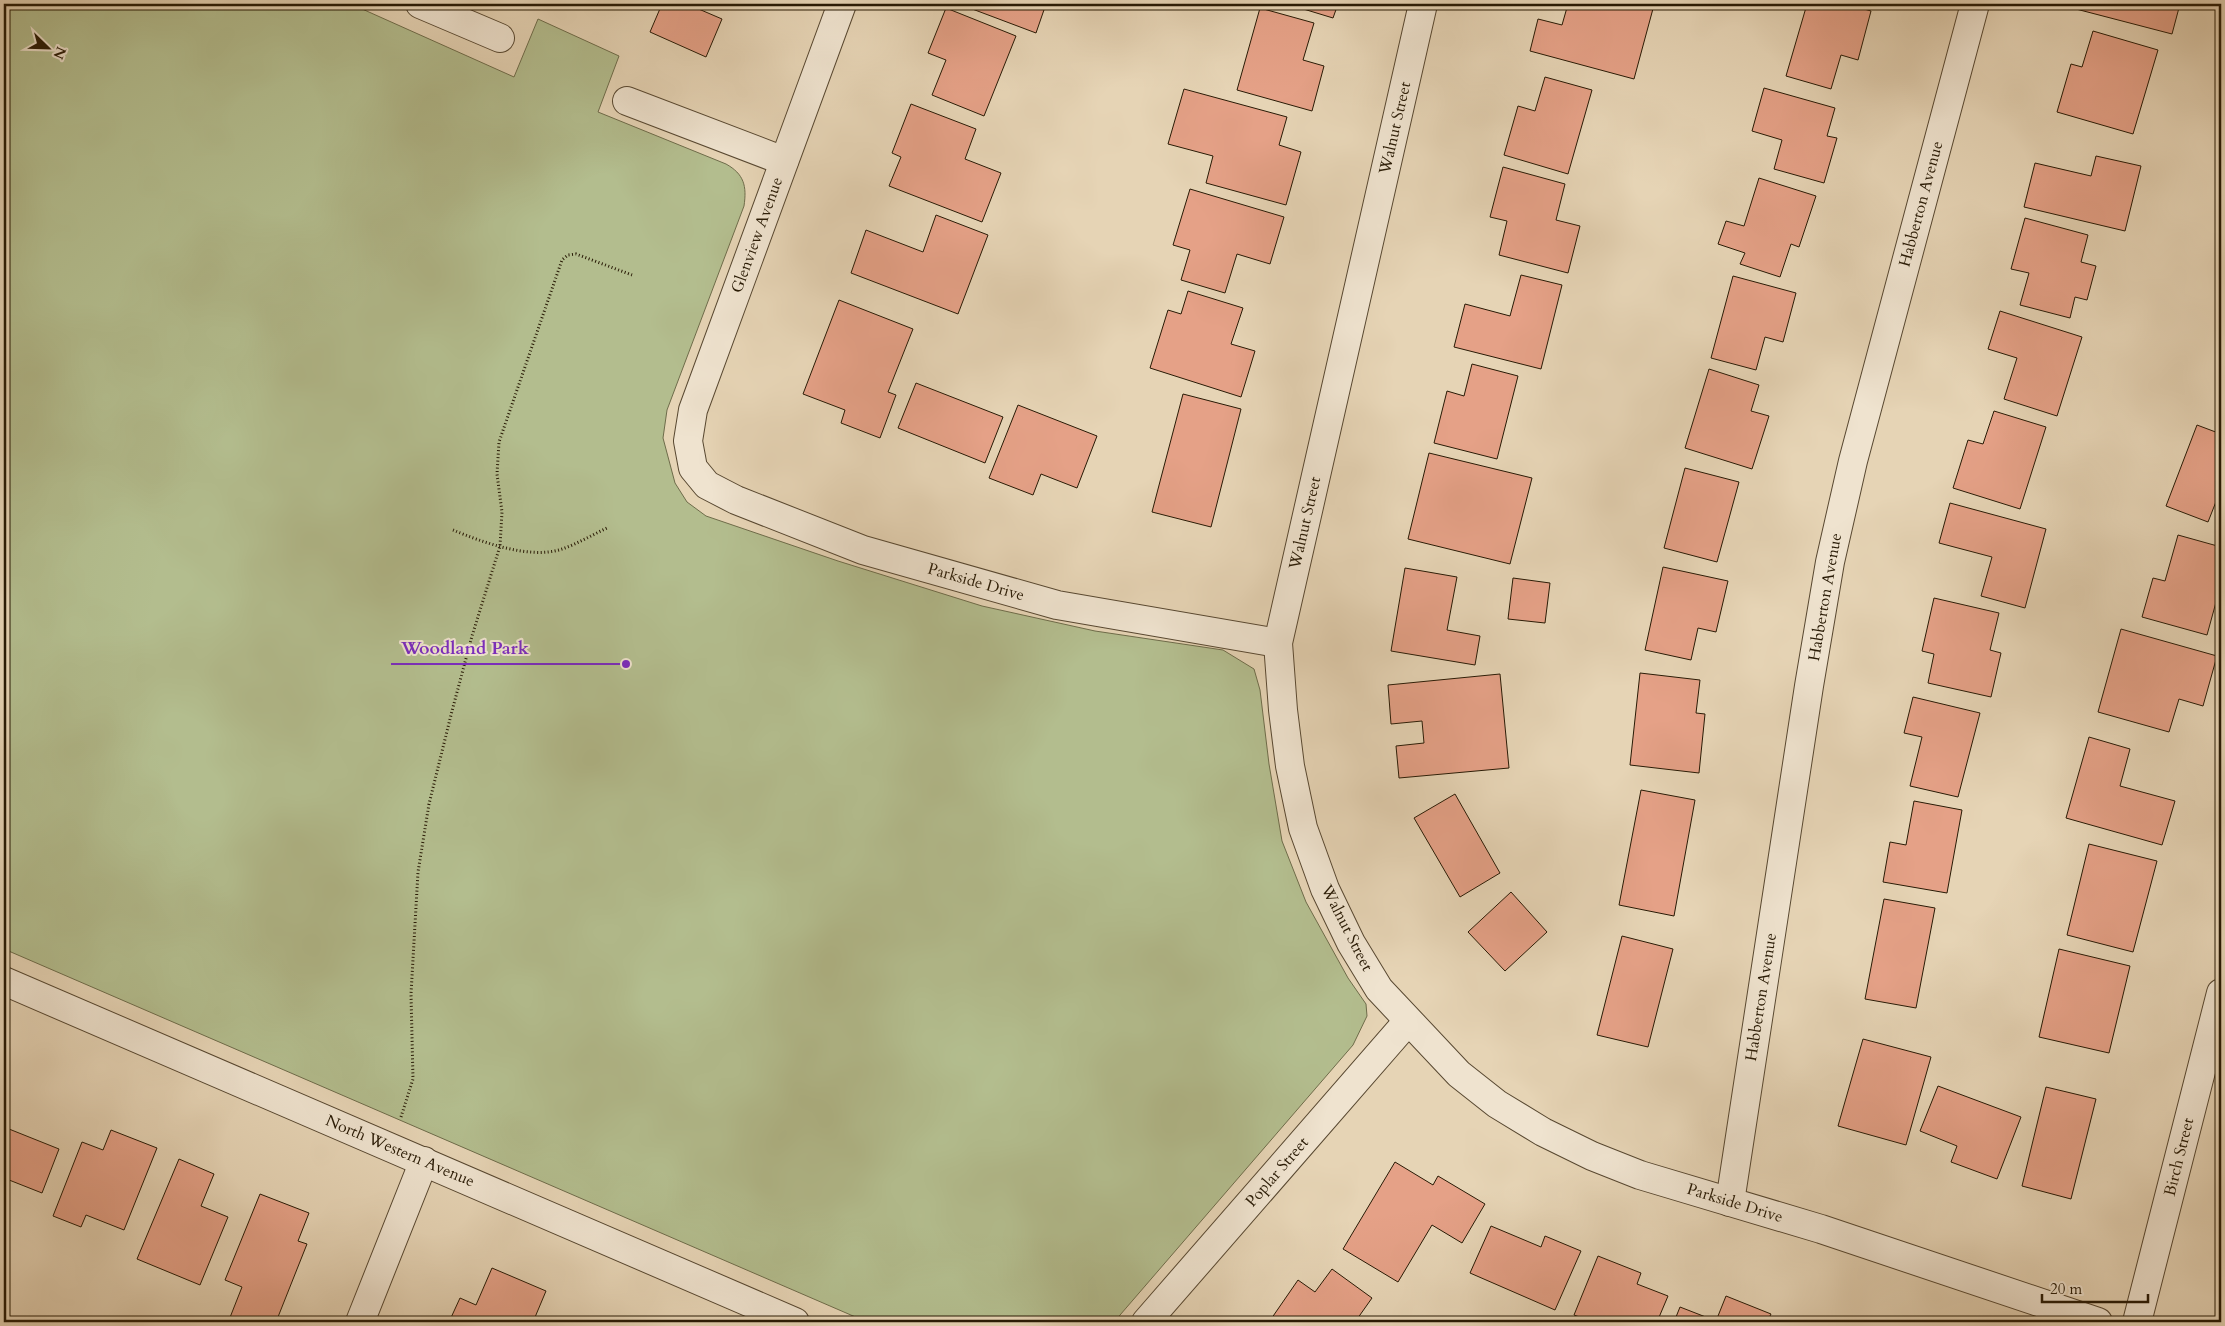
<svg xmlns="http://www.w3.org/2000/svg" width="2225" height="1326" font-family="Cardo,serif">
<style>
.green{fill:#b3bd8e;stroke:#6e6c4a}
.building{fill:#e5a187;stroke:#281a05}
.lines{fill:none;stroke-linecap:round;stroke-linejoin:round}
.street-casing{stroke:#584831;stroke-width:30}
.path{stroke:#281a05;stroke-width:3;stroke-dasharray:1 2.5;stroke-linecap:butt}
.street{stroke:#efe3cf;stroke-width:28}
.labels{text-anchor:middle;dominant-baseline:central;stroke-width:4;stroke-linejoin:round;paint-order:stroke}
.street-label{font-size:16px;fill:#281a05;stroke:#efe3cf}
.leader{fill:none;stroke:#7b2cbf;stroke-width:2}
.callout-dot{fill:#7b2cbf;stroke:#efe3cf;stroke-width:2}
.callout-label{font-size:18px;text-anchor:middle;font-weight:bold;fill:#7b2cbf;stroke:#efe3cf;stroke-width:4;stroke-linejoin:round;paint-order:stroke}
</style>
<rect width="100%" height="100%" fill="#e6d4b5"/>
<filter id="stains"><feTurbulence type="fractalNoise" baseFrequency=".004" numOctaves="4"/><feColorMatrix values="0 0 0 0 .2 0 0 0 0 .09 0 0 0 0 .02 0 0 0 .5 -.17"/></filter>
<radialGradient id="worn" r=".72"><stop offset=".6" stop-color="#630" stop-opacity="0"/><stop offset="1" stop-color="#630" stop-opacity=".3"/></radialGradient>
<path class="green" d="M4,4h347l163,73 24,-58 81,37 -21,56 128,52c18,10 21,22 18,42l-77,204 -4,28 12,45 12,19 19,14 132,45 144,45 113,25 128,19 31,19 6,21 9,74 13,77 24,61 42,76 18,26 1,12 -14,29 -239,277h-247l-863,-373z"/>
<g class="building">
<polygon points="662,4 687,4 722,19 706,57 650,32"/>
<polygon points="959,4 1046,4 1036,33"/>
<polygon points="1287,4 1338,4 1333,18"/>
<polygon points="1568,4 1654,5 1634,79 1530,51 1538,19 1562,25"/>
<polygon points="1807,4 1847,4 1871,11 1858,60 1841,55 1831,89 1786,76"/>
<polygon points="2078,4 2180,4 2172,34 2076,9"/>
<polygon points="946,8 1016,36 984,116 932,95 946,60 928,53"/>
<polygon points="1260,8 1314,23 1303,60 1324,66 1312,111 1237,90"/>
<polygon points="2093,31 2158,50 2133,134 2057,112 2071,64 2082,67"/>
<polygon points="1545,77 1592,90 1568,174 1504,155 1518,106 1535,111"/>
<polygon points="1764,88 1835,108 1827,136 1837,138 1824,183 1774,169 1782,140 1752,131"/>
<polygon points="1184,89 1287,117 1279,145 1301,152 1286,205 1206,183 1213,156 1168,144"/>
<polygon points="911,104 976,129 965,159 1001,173 982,222 889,186 901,157 892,153"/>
<polygon points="2096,156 2141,166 2125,231 2024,207 2035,163 2091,176"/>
<polygon points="1503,167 1565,184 1556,220 1580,226 1568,273 1499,255 1507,221 1490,217"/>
<polygon points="1759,178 1816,196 1799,247 1791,244 1780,277 1740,264 1745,253 1718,244 1726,221 1744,226"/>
<polygon points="1190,189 1284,217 1270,264 1237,254 1225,293 1181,280 1190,250 1173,245"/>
<polygon points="936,215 988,235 958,314 851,273 866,230 923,252"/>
<polygon points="2025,218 2088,235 2081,262 2096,266 2087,300 2075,297 2070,318 2020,305 2029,273 2011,269"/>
<polygon points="1521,275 1562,285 1541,369 1454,347 1465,304 1510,316"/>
<polygon points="1733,276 1796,293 1783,342 1765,337 1756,370 1711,358"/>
<polygon points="1188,291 1243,308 1231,344 1255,351 1241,397 1150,368 1168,310 1181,314"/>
<polygon points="839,300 913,329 888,392 896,395 880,438 841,423 845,410 803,394"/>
<polygon points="2000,311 2082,337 2057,416 2004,399 2017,358 1988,349"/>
<polygon points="1472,364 1518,376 1497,459 1434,443 1447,391 1464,396"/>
<polygon points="1709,369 1759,385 1751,411 1769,416 1752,469 1685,448"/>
<polygon points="916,383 1003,417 985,463 898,428"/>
<polygon points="1183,394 1241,409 1211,527 1152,512"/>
<polygon points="1018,405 1097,436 1077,488 1041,474 1033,495 989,478"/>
<polygon points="1994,411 2046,427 2020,509 1953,488 1968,440 1983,444"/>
<polygon points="2197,425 2221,434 2221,489 2208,522 2166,506"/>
<polygon points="1429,453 1532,478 1510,564 1408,539"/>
<polygon points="1685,468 1739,482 1717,562 1664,548"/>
<polygon points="1950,503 2046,529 2025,608 1981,596 1992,557 1939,543"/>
<polygon points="2178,535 2221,547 2221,584 2207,635 2142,617 2153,578 2165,581"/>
<polygon points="1663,567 1728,581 1716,632 1698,628 1691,660 1645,650"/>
<polygon points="1405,568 1457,577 1447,630 1480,636 1475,665 1391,651"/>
<polygon points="1513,578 1550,583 1545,623 1508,619"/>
<polygon points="1934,598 1999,613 1990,650 2001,653 1991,697 1928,683 1934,654 1922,651"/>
<polygon points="2121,629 2217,656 2203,706 2179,699 2169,732 2098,712"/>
<polygon points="1640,673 1700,680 1696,713 1705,714 1699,773 1630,765"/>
<polygon points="1500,674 1509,768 1399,778 1396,746 1424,743 1422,721 1391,724 1388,685"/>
<polygon points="1913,697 1980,713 1958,797 1910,786 1922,737 1904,733"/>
<polygon points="2089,737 2130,749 2120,786 2175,801 2162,845 2066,818"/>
<polygon points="1641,790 1695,800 1674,916 1619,905"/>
<polygon points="1455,794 1500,873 1460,897 1414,818"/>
<polygon points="1914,801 1962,810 1947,893 1883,882 1890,842 1906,845"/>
<polygon points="2089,844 2157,861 2133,952 2067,935"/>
<polygon points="1511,892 1547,932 1505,971 1468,932"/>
<polygon points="1884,899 1935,908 1916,1008 1865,999"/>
<polygon points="1622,936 1673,949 1648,1047 1597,1035"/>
<polygon points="2059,949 2130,966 2109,1053 2039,1037"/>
<polygon points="1863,1039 1931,1057 1906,1145 1838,1126"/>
<polygon points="1938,1086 2021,1117 1997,1179 1951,1162 1957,1146 1920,1131"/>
<polygon points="2046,1087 2096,1099 2071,1199 2022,1186"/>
<polygon points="4,1127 59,1149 42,1193 4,1178"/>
<polygon points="111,1130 157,1148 124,1230 86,1215 81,1227 53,1216 82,1142 103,1150"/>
<polygon points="179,1159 214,1174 201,1206 228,1217 200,1285 137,1259"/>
<polygon points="1395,1162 1433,1185 1438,1176 1485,1204 1462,1243 1432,1225 1398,1282 1343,1249"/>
<polygon points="260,1194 309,1213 298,1241 307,1244 276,1322 236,1322 229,1320 242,1287 225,1280"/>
<polygon points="1491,1226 1541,1247 1545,1236 1581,1251 1555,1310 1470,1273"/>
<polygon points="1598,1256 1641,1273 1637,1284 1668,1296 1657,1322 1593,1322 1574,1315"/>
<polygon points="492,1268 546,1291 533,1322 449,1322 460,1298 476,1305"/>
<polygon points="1332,1269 1372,1298 1355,1322 1269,1322 1298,1280 1315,1292"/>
<polygon points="1726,1296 1771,1314 1767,1322 1674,1322 1680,1307 1716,1321"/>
</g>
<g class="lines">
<g class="street-casing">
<g id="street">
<polyline points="420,4 500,38"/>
<polyline points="842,4 693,410 688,441 693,468 707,485 736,500 863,550 1057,605 1278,643"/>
<polyline points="1423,4 1278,643 1283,710 1290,766 1303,828 1325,889 1351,943 1379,989 1459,1074 1497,1104 1543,1132 1592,1156 1640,1175 1821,1229 2098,1322"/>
<polyline points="627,101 784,161"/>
<polyline points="4,981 795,1322"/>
<polyline points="1730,1202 1809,686 1830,562 1853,461 1975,4"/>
<polyline points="360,1322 424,1161"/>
<polyline points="1146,1322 1408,1021"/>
<polyline points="2137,1322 2221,993"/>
</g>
</g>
<g class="path">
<path d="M453,530c29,12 77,30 109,19 15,-5 30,-14 45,-21"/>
<polyline points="401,1117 413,1079 411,994 418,872 429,804 452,711 472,636 500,546 502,512 497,474 499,442 562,260 568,255 576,254 632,275"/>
</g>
<use href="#street" class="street"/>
</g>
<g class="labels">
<g class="street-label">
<text transform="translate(1395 128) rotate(-77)">Walnut Street</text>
<text transform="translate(1921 204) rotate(-75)">Habberton Avenue</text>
<text transform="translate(757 235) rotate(-70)">Glenview Avenue</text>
<text transform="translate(1305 523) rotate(-77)">Walnut Street</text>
<text transform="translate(976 582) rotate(16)">Parkside Drive</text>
<text transform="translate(1825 597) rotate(-80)">Habberton Avenue</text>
<text transform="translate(1347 928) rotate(63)">Walnut Street</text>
<text transform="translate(1761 997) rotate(-81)">Habberton Avenue</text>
<text transform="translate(400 1151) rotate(23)">North Western Avenue</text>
<text transform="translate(2179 1157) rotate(-76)">Birch Street</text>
<text transform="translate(1277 1172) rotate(-49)">Poplar Street</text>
<text transform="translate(1735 1203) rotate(17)">Parkside Drive</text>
</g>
</g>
<path class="leader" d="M626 664L539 664H391"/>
<circle class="callout-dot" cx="626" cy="664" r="5"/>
<g class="callout-label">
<text x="465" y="654">Woodland Park</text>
</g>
<rect width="2225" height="1326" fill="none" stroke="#e6d4b5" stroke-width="20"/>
<rect x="5" y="5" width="2215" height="1316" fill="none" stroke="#281a05" stroke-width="2.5"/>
<rect x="10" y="10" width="2205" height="1306" fill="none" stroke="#281a05"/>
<g transform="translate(48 48) rotate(113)" stroke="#efe3cf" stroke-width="4" paint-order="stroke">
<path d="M0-4L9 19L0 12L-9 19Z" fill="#281a05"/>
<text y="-8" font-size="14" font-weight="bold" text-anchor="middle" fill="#281a05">N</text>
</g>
<path d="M2042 1294v8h106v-8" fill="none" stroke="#281a05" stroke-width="2.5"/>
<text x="2050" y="1294" font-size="15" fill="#281a05" stroke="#efe3cf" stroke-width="4" paint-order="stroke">20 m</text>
<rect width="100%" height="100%" filter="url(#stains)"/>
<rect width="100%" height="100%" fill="url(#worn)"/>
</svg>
